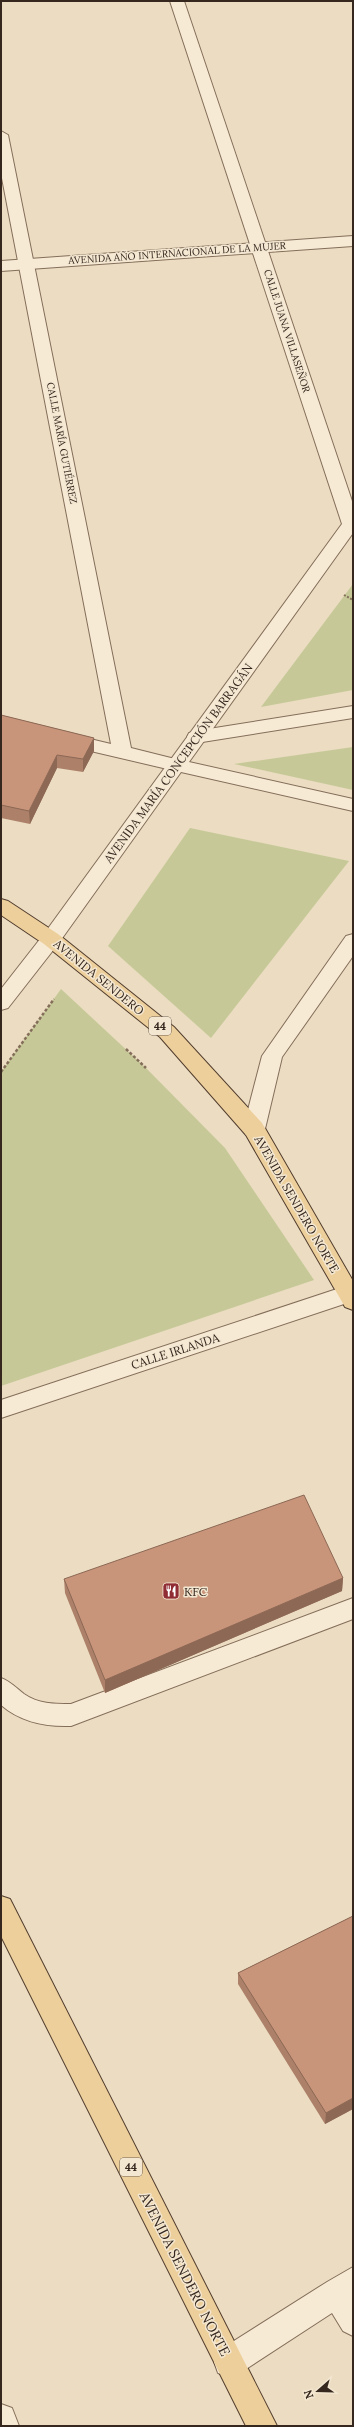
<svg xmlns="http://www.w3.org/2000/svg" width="354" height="2427" font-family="Lora,serif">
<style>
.green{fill:#c6c997}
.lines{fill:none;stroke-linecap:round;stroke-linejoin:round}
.service-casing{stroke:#846e5a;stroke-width:2}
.minor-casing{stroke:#846e5a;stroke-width:2}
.tertiary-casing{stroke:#846e5a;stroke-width:2}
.primary-casing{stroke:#523d2e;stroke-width:2}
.path-far1{stroke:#846e5a;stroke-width:2;stroke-dasharray:2 1.5;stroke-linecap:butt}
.path{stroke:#846e5a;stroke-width:2.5;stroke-dasharray:3 2;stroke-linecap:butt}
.service{fill:#f7ead5;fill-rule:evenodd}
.minor{fill:#f7ead5;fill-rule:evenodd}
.tertiary{fill:#f7ead5;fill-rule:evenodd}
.primary{fill:#edcf9b;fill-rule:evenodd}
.wall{fill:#ac8069}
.shaded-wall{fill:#8c6855}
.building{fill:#c8957a;stroke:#8c6855}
.labels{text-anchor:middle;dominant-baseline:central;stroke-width:3;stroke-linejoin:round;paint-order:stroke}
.far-street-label{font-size:10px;fill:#35271e;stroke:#f3e7d1}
.shield{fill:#f3e7d1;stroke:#6e6154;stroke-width:1}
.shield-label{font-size:11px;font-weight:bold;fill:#35271e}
.street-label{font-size:12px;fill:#35271e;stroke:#f3e7d1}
.poi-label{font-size:12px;fill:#35271e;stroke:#f3e7d1;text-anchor:start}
.near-street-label{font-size:14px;fill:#35271e;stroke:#f3e7d1}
</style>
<rect width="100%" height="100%" fill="#ebdcc2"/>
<g class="green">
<polygon points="353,584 353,690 261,707"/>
<polygon points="353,747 353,790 234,764"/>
<polygon points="190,828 349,861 211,1038 108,946"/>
<polygon points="61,989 146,1068 225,1148 314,1280 1,1386 1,1072"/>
</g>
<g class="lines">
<g class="service-casing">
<g id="service">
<path d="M353,1598v21l-282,107c-26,1 -50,-4 -70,-21v-27c10,4 15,10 23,16 14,10 30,10 47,10z"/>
<polygon points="353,2267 353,2336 343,2331 332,2313 240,2373 229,2377 218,2373 214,2362 218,2351 327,2282"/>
</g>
</g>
<g class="minor-casing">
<g id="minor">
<polygon points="170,1 184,1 353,504 353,529 345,528 342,524"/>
<polygon points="1,131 8,135 131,748 183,761 185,765 183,769 176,771 65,745 58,743 56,739 58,735 65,733 111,744 1,173"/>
<polygon points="353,706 353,718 196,743 189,741 187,737 189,733 196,731"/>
<polygon points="349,1285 353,1287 353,1301 1,1418 1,1400"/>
</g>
</g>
<g class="tertiary-casing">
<g id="tertiary">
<polygon points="353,236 353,246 1,271 1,261"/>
<polygon points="353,516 353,533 189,762 353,799 353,811 181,772 58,944 8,1008 1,1010 1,989 44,934 347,517"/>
<polygon points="353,934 353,956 282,1057 265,1129 262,1135 254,1137 246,1135 243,1129 262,1056 346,936"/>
<polygon points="1,2404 12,2408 19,2426 1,2426"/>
</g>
</g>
<g class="primary-casing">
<g id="primary">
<polygon points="1,899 8,901 58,934 174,1027 262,1123 353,1281 353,1310 345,1307 246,1135 160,1037 44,944 1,915"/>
<polygon points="1,1896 10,1899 277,2426 246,2426 1,1936"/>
</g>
</g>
<polyline class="path-far1" points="344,595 353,600"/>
<g class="path">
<polyline points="126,1049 146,1068"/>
<polyline points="1,1072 54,999"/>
</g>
<use href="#service" class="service"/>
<use href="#minor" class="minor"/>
<use href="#tertiary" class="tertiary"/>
<use href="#primary" class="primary"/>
</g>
<g class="wall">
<polygon points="1,715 94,738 94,751 83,772 57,768 30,824 1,818"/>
<polygon points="343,1578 342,1591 105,1693 65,1593 64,1579"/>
<polygon points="353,1916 353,2109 325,2124 238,1984 238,1973"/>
</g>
<g class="shaded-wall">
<polygon points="94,738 94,751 83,772 83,759"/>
<polygon points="57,755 57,768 30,824 29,811"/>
<polygon points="343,1578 342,1591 105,1693 105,1680"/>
<polygon points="353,2098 353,2109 325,2124 326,2113"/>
</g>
<g class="building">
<polygon points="1,715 94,738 83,759 57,755 29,811 1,805"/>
<polygon points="304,1495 343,1578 105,1680 64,1579"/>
<polygon points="353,1916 353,2098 326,2113 238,1973"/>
</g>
<defs>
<g id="restaurant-square" transform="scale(0.9)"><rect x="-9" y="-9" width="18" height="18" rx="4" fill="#902d34" stroke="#f3e7d1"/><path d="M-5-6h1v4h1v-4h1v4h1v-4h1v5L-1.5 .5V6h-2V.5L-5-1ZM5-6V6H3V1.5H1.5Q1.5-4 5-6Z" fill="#fff"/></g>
</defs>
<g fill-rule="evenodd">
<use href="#restaurant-square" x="171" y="1591"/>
</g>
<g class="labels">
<g class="far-street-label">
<text transform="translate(177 253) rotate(-4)">AVENIDA AÑO INTERNACIONAL DE LA MUJER</text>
<text transform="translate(287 331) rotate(72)">CALLE JUANA VILLASEÑOR</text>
<text transform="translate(62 443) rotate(79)">CALLE MARÍA GUTIÉRREZ</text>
</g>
<g class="shield">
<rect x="149" y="1017" width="22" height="18" rx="3"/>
<rect x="120" y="2158" width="22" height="18" rx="3"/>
</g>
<g class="shield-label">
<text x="160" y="1026">44</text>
<text x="131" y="2167">44</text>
</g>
<g class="street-label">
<text transform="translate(178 763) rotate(-54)">AVENIDA MARÍA CONCEPCIÓN BARRAGÁN</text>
<text transform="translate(99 977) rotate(39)">AVENIDA SENDERO</text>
<text transform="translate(297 1204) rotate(60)">AVENIDA SENDERO NORTE</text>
<text transform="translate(175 1351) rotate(-18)">CALLE IRLANDA</text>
</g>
<g class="poi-label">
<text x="184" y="1591">KFC</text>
</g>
<g class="near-street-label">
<text transform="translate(185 2274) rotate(63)">AVENIDA SENDERO NORTE</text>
</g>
</g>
<rect width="354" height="2427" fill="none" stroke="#35271e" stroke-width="4"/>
<g transform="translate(318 2391) rotate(250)" stroke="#f3e7d1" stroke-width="3" paint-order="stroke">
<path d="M0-3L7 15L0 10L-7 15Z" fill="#35271e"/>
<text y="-6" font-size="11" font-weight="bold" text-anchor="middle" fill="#35271e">N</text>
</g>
</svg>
